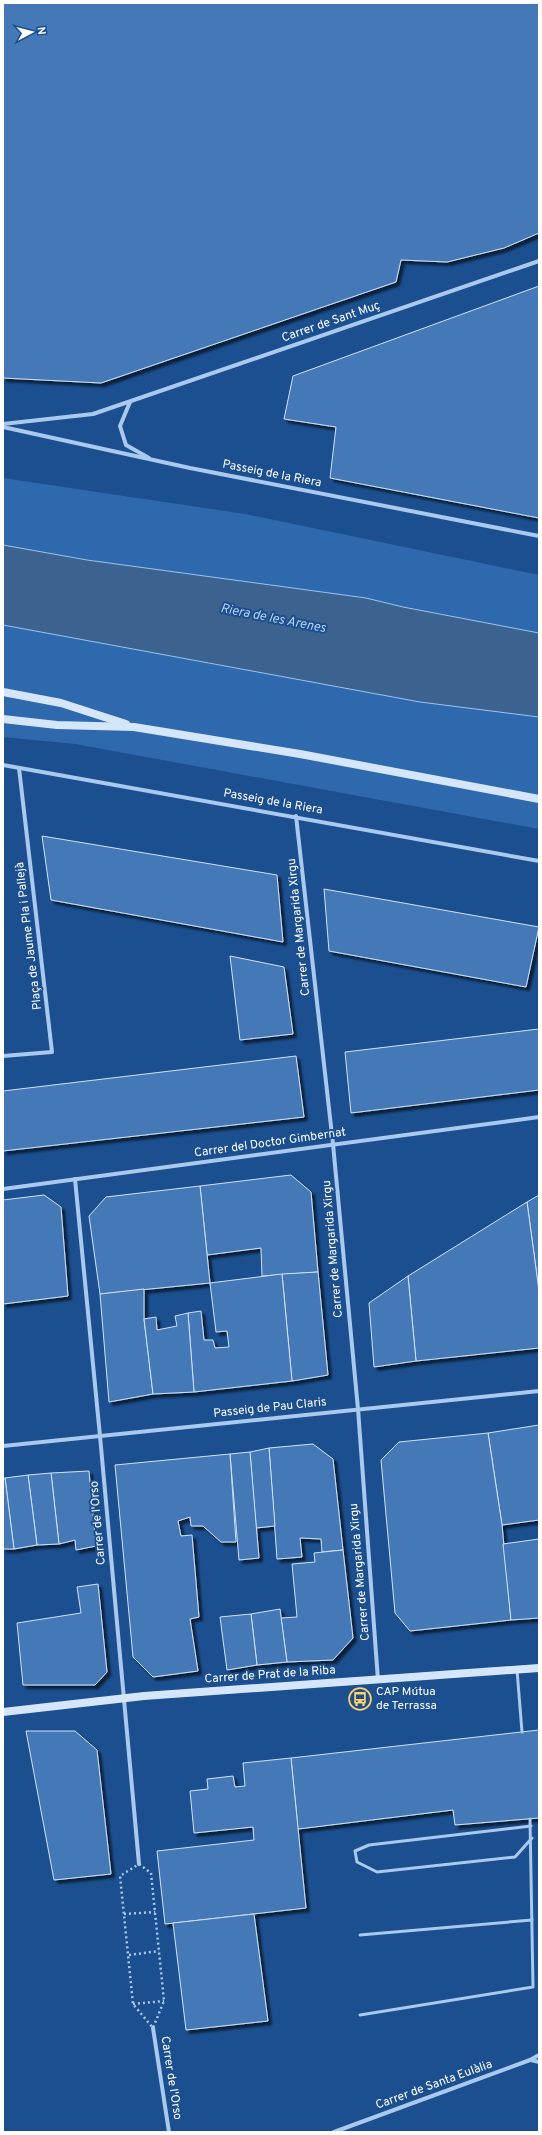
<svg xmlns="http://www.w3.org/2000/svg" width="542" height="2135" font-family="Overpass,sans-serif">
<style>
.green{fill:#2e69ad}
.water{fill:#3c6290;stroke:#9cc4f0}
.building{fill:#4478b7;stroke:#cfe3fa;filter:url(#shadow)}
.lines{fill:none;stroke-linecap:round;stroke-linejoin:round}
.path{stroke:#a9c9ee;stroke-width:2.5;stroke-dasharray:2 3;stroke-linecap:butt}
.lane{stroke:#a9c9ee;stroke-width:3}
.street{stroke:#a9c9ee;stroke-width:4}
.secondary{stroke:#d6e6fa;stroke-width:8}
.labels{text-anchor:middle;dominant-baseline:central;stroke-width:4;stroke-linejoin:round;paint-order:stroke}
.street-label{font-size:12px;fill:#fff;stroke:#1b4f8f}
.poi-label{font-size:12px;fill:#fff;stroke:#1b4f8f;text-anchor:start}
.water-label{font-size:13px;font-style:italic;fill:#b5d3f5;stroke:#1b4f8f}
</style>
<defs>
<filter id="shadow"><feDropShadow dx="3.5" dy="3.5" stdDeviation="1" flood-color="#0009"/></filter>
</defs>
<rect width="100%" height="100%" fill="#1b4f8f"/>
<g class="green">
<polygon points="3,478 245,514 539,575 539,633 403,607 366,598 87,560 3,545"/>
<polygon points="3,625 420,702 539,717 539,829 75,744 3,737"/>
</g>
<polygon class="water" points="3,545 87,560 366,598 403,607 539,633 539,717 420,702 3,625"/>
<g class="building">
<polygon points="3,3 539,3 539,233 504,248 447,262 401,260 396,282 101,383 3,378"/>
<polygon points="539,286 539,518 330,478 336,427 284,419 293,376"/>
<polygon points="42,836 277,875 283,942 51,900"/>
<polygon points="324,889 539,927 526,987 329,951"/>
<polygon points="230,956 284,967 293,1034 240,1040"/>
<polygon points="539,1029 539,1090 351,1113 345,1052"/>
<polygon points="296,1056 304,1117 3,1151 3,1091"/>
<polygon points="291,1175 311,1192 318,1272 262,1276 261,1248 207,1255 200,1186"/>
<polygon points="200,1186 210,1283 100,1294 89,1216 106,1197"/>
<polygon points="44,1195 61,1207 68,1296 3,1304 3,1200"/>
<polygon points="539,1195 539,1291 527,1202"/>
<polygon points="527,1202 539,1291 539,1348 416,1361 408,1276"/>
<polygon points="318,1272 328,1375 292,1381 282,1274"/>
<polygon points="282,1274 292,1381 194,1392 188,1313 201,1311 204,1340 213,1340 215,1348 229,1347 227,1331 216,1332 210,1283"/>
<polygon points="408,1276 416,1361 374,1367 369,1303"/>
<polygon points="144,1289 144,1319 153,1394 109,1402 100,1294"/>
<polygon points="188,1313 194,1392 153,1394 144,1319 156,1317 157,1330 177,1326 175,1316"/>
<polygon points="539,1425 539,1520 502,1525 488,1433"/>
<polygon points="488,1433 502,1525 511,1620 410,1631 395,1613 381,1460 399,1442"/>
<polygon points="313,1444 333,1459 343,1550 322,1552 321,1539 300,1538 302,1557 277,1559 269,1448"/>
<polygon points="269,1448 275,1526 256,1528 250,1452"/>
<polygon points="250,1452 259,1558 239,1560 230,1454"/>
<polygon points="230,1454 236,1542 221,1542 203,1526 191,1526 190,1517 178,1521 181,1536 192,1535 199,1617 190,1619 198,1671 153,1677 133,1657 115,1465"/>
<polygon points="89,1471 96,1546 76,1550 75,1540 59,1544 51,1473"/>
<polygon points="51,1473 59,1544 37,1545 28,1475"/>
<polygon points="28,1475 37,1545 14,1549 5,1478"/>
<polygon points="5,1478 14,1549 3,1549 3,1479"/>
<polygon points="539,1539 539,1618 511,1620 503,1544"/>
<polygon points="343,1550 353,1638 333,1660 287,1662 281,1618 297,1617 292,1564 315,1562 314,1553"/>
<polygon points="98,1584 107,1672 95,1685 23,1685 17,1623 81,1613 77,1587"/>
<polygon points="280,1609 287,1662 257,1665 251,1614"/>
<polygon points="251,1614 257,1665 227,1670 220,1617"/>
<polygon points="539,1730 539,1818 455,1825 453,1810 298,1829 291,1758"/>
<polygon points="26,1731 75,1731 97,1750 111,1874 54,1880"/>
<polygon points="291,1758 306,1908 165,1924 157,1851 254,1840 253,1827 194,1833 190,1791 208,1789 207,1779 233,1776 235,1787 245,1786 243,1763"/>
<polygon points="254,1914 268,2021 186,2030 173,1923"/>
</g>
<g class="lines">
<g class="path">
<polygon points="139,1864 151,1873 164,2001 153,2028 133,2004 120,1876"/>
<polyline points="124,1914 155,1912"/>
<polyline points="129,1955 159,1951"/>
<polyline points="133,2004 164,2001"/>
</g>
<g class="lane">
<polyline points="517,1670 522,1732"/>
<polyline points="531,1826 369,1845 355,1851 357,1862 377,1872 515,1857 532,1838"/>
<polyline points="360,1935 532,1920"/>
<polyline points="360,2015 533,1987 530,1819"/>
</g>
<g class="street">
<polyline points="130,402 120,426 126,445 149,458"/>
<polyline points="3,424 93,414 539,261"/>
<polyline points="3,427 190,468 539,536"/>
<polyline points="3,765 539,861"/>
<polyline points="296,816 333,1144 358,1409 378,1680"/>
<polyline points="3,1056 52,1052 19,768"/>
<polyline points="75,1179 100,1436 139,1864"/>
<polyline points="3,1189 539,1117"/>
<polyline points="3,1446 539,1391"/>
<polyline points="153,2028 169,2132"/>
<polyline points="531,2060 539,2062"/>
<polyline points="334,2132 530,2060 539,2055"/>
</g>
<g class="secondary">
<polyline points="3,692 61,703 126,724"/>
<polyline points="3,719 57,725 134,727 300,754 539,799"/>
<polyline points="3,1712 144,1696 539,1668"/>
</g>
</g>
<defs>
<g id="bus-ring" transform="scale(1.15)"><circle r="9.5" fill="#1b4f8f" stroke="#ffd166" stroke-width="1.5"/><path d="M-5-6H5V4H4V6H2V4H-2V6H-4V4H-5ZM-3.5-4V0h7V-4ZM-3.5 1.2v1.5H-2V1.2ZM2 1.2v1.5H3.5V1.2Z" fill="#ffd166"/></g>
</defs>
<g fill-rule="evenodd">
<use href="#bus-ring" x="360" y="1699"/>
</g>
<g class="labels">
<g class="street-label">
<text transform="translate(331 322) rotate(-19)">Carrer de Sant Muç</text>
<text transform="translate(272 474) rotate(11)">Passeig de la Riera</text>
<text transform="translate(273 802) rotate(10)">Passeig de la Riera</text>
<text transform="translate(299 927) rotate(-96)">Carrer de Margarida Xirgu</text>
<text transform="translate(29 936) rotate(-97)">Plaça de Jaume Pla i Pallejà</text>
<text transform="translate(270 1143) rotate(-8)">Carrer del Doctor Gimbernat</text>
<text transform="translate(333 1249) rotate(-95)">Carrer de Margarida Xirgu</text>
<text transform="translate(270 1408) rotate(-6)">Passeig de Pau Claris</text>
<text transform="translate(98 1523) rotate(-95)">Carrer de l'Orso</text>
<text transform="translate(360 1572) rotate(-95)">Carrer de Margarida Xirgu</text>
<text transform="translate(270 1675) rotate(-4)">Carrer de Prat de la Riba</text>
<text transform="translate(171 2078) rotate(81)">Carrer de l'Orso</text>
<text transform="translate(434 2085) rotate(-20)">Carrer de Santa Eulàlia</text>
</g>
<g class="poi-label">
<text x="376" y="1692">CAP Mútua<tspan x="376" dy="14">de Terrassa</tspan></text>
</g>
<g class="water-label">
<text transform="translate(273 619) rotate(11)">Riera de les Arenes</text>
</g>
</g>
<rect width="542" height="2135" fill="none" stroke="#ffffff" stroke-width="8"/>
<g transform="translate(32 32) rotate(83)" stroke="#1b4f8f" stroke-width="3" paint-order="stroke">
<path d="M0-3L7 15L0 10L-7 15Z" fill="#ffffff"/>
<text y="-6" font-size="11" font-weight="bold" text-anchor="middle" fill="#ffffff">N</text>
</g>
</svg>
